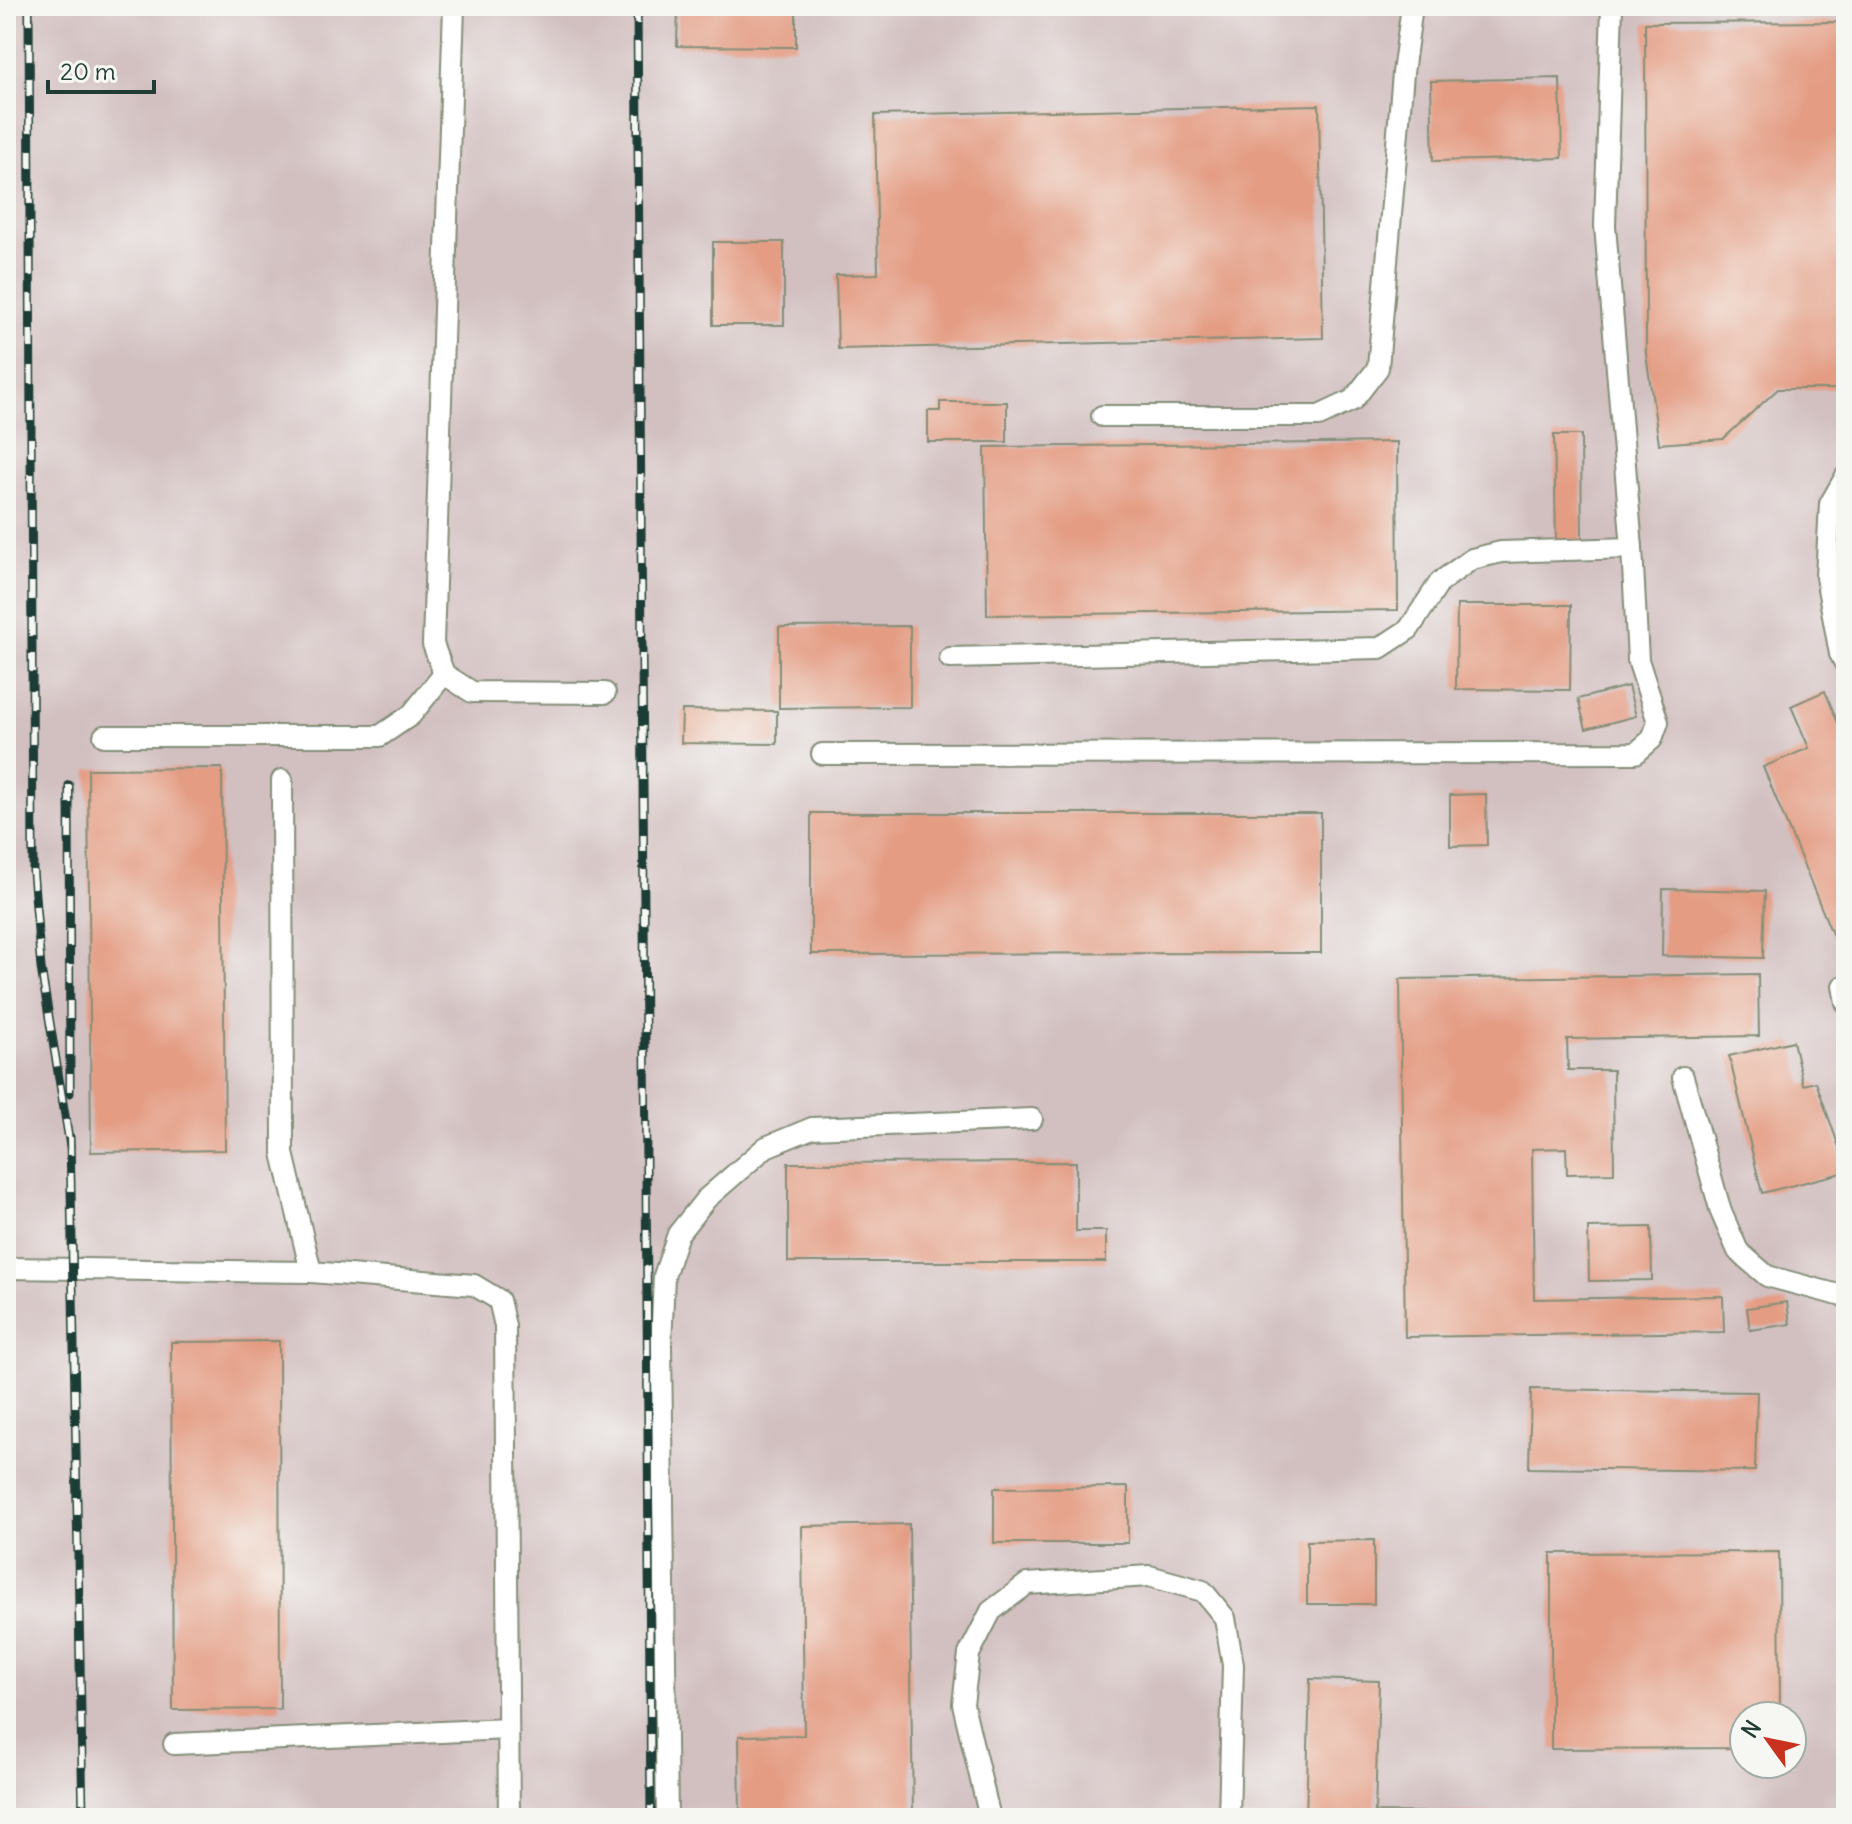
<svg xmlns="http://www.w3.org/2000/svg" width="1852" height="1824" font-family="Delius,sans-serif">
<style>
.industrial{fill:#d2bfc0;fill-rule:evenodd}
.building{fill:#e49c83}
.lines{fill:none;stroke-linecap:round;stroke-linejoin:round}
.lane-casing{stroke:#848e78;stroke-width:24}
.lane{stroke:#fff;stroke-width:20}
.rail-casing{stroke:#1f3d34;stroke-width:9}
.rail{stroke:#f6f6f2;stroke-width:6;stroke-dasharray:18;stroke-linecap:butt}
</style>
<rect width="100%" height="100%" fill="#f6f6f2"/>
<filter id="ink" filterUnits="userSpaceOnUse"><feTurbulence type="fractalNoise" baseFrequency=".0125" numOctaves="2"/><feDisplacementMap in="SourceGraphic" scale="16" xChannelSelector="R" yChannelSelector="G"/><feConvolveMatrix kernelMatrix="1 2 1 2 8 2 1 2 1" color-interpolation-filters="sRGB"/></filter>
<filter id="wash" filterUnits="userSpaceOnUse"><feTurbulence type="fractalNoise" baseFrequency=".006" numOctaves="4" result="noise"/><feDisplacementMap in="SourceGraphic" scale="32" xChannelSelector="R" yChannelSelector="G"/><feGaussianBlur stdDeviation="1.8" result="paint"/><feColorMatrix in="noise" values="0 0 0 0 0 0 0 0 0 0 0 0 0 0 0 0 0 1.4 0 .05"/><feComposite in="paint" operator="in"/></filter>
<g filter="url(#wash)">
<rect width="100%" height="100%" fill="#eadfbb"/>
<path class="industrial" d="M6,6h1840v1812h-1840zM1744,1716h48v48h-48z"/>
<g id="blocks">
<g class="building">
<polygon points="678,6 796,6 796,47 677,46"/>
<polygon points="1846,22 1846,389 1778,389 1723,439 1659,444 1646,354 1645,23"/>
<polygon points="1560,78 1562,158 1433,161 1431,81"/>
<polygon points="1319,105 1323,338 838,349 836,275 878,274 875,115"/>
<rect x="713" y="242" width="71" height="83"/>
<polygon points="940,402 1007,402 1007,442 928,442 928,411 940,411"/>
<polygon points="1554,435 1581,435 1582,541 1556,541"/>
<polygon points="1397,442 1398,610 987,615 985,447"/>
<polygon points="1457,605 1571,605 1570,690 1456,689"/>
<polygon points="910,626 910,707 779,708 779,627"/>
<polygon points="1628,686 1636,716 1586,729 1578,699"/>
<polygon points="1825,691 1846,743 1846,936 1835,941 1763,767 1809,748 1791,706"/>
<polygon points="682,710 777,711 777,744 681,743"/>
<polygon points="222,768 225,1150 91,1152 88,769"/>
<polygon points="1486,794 1487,845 1450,846 1450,795"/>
<polygon points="811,813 1321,813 1321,953 811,954"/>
<polygon points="1663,889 1765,891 1763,958 1662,956"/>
<polygon points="1758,974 1759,1036 1567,1039 1568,1070 1613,1070 1614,1173 1567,1174 1566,1148 1532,1149 1534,1299 1723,1296 1724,1332 1405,1337 1400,979"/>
<polygon points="1793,1041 1803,1085 1816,1082 1846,1167 1846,1172 1762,1193 1729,1056"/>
<polygon points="1076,1162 1076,1231 1106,1231 1106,1262 788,1262 788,1163"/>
<polygon points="1651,1227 1652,1280 1589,1281 1588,1228"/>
<polygon points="1787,1302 1790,1324 1750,1330 1747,1308"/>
<polygon points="279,1341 280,1709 173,1710 171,1342"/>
<polygon points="1531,1389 1757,1392 1755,1471 1529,1468"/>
<polygon points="1128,1487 1128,1543 994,1543 994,1488"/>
<polygon points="909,1524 913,1818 740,1818 739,1736 804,1735 802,1526"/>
<polygon points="1374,1540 1374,1604 1307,1604 1307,1541"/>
<polygon points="1779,1552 1780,1716 1744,1716 1744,1748 1551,1749 1551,1553"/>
<polygon points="1310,1679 1379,1681 1375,1812 1713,1815 1713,1818 1306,1818"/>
</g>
</g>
</g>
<g filter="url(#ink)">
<use href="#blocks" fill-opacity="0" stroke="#848e78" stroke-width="2"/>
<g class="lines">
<g class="lane-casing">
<g id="lane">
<polyline points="454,6 433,644 444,674 472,692 605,693"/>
<polyline points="1102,416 1319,416 1353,400 1378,368 1403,73 1412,6"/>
<polyline points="1846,476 1830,504 1826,577 1840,654 1846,665"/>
<polyline points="950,658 1380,648 1409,629 1440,582 1472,559 1501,552 1632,548"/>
<polyline points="104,736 380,736 411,715 444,674"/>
<polyline points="822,754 1636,753 1652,739 1658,722 1638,660 1632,548 1605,226 1612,6"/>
<polyline points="282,780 283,1153 311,1272 474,1285 499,1300 505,1326 509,1818"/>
<polyline points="1843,986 1846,1002"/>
<polyline points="1683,1077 1721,1212 1738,1251 1767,1276 1846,1297"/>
<polyline points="6,1268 311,1272"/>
<polyline points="174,1744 508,1729"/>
<polyline points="667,1818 661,1345 664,1276 678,1234 706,1199 766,1147 812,1128 1032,1119"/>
<polyline points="990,1818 963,1704 969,1654 991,1611 1027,1584 1149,1576 1203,1591 1225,1618 1233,1665 1229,1818"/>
</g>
</g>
<use href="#lane" class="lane"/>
<g class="rail-casing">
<g id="rail">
<polyline points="29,6 33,871 41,968 70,1146"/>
<polyline points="637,6 651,1818"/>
<polyline points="69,785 70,1093"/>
<polyline points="70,1137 83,1818"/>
</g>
</g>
<use href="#rail" class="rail"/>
</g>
</g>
<rect width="1852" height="1824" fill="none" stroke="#f6f6f2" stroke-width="32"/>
<g transform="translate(1768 1740) rotate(303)"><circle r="38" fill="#f6f6f2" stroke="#a0aca6" stroke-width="2"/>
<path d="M0-6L14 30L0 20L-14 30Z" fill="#c8321e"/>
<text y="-12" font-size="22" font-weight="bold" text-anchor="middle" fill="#1f3d34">N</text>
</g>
<path d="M48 80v12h106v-12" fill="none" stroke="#1f3d34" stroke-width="4"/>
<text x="60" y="80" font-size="24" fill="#1f3d34" stroke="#f6f6f2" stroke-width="6" paint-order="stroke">20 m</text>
</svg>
